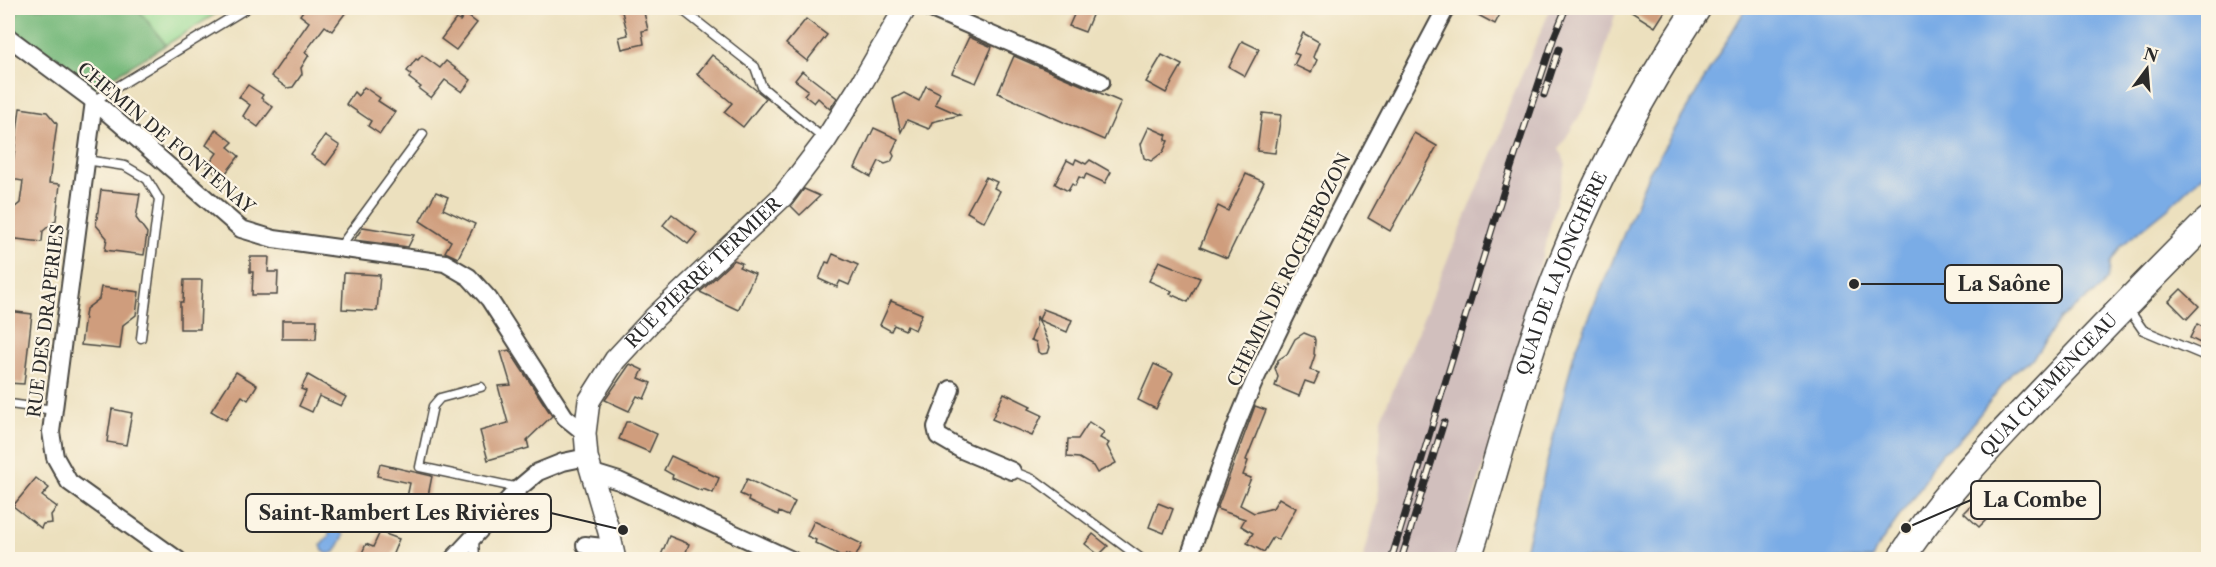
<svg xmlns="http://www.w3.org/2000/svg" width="2216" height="567" font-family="'Libre Caslon Text',serif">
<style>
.industrial{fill:#d1bfbd}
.green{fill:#95da93;stroke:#60825f;stroke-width:1.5}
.forest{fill:#78ba7d;stroke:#527254;stroke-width:1.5}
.water{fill:#7aace6;stroke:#526c88;stroke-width:1.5}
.building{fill:#cf9d7d}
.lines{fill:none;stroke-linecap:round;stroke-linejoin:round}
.service-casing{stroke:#484641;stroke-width:11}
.minor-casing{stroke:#484641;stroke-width:20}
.tertiary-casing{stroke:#484641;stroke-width:24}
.primary-casing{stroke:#484641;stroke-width:30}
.service{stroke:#fff;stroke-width:8}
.minor{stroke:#fff;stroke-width:16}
.tertiary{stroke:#fff;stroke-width:21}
.primary{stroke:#fff;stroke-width:27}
.rail-casing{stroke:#2b2b2b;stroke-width:7}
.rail{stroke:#fcf5e5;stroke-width:4.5;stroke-dasharray:14;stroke-linecap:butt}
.labels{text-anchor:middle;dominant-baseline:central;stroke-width:4.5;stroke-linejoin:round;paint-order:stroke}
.street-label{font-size:18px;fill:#2b2b2b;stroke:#fcf5e5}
.leader{fill:none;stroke:#2b2b2b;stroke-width:2}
.callout-dot{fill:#2b2b2b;stroke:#fcf5e5;stroke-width:2}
.callout{fill:#fcf5e5;stroke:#2b2b2b;stroke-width:2}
.callout-label{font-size:20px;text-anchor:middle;font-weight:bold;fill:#2b2b2b}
</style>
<rect width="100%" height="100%" fill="#fcf5e5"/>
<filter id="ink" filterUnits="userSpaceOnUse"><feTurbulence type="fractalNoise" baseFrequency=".0167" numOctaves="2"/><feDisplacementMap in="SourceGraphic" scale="12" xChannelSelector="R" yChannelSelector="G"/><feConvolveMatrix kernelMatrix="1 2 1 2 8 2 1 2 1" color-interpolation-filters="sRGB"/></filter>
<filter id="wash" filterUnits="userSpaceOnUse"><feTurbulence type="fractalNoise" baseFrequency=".008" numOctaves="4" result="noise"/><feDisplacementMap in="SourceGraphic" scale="24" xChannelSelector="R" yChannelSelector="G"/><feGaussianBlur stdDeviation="1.35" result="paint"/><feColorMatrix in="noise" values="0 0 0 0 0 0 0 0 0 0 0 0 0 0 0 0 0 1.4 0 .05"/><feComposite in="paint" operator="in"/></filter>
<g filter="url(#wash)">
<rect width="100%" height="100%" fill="#ece0be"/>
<polygon class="industrial" points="1551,8 1617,8 1591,97 1559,149 1566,164 1511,377 1455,559 1363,560 1378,502 1381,418 1501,133 1507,109"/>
<polygon class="green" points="137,8 225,8 166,45"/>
<polygon class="forest" points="20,8 137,8 166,45 91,90 8,29"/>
<g class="water">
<polygon points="1746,8 2208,8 2208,170 2167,209 2121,246 2110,263 2107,279 2101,288 2061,318 2034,357 2011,374 1969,428 1955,444 1942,453 1930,469 1926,479 1877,548 1872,559 1523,559 1574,354 1649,173"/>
<polygon points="332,526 341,531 344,536 335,552 328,554 323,551 321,545 329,536 329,528"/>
</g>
<g id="blocks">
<g class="building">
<polygon points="305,8 349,8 332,31 325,26 305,52 309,55 301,68 302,74 293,87 287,88 271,76 309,22 300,15"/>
<polygon points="621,8 643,8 648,30 642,31 644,44 622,49 619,37 628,35"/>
<polygon points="1077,8 1095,8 1085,32 1069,26"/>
<polygon points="1465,8 1503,8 1495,24"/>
<polygon points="1625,8 1667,8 1655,27"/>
<polygon points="465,14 477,23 456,50 441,39 456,19 460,21"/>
<polygon points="806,19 827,35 807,61 786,44"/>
<polygon points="1303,33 1319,42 1313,57 1317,60 1311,73 1294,65 1299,55 1294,53"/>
<polygon points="969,37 992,47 976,83 952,73"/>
<polygon points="1242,41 1259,49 1245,76 1229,67"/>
<polygon points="422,55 440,68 446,61 471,80 462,92 445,80 431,98 419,89 421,87 409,78 411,74 407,71 416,59 418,60"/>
<polygon points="712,55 766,98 743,127 724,112 732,103 697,74"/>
<polygon points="1162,55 1182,65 1166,93 1146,82"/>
<polygon points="1014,56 1121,102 1104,140 998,93"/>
<polygon points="802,71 837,98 830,109 818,98 814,103 804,95 808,90 795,80"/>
<polygon points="248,85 263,95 261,98 273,107 258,127 243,116 250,105 239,97"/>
<polygon points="926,86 940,93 935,104 960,115 932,122 929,129 907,120 901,132 893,99 904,93 919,101"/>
<polygon points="364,87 380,98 378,101 395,112 380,134 368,126 371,121 346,104 354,92 358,96"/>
<polygon points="20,108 47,112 57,124 49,183 60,184 56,220 43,231 42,242 8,238 8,213 20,203 23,181 11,179"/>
<polygon points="1262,113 1281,115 1275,153 1257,151"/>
<polygon points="1149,127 1167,135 1165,140 1168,141 1163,152 1151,161 1144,158 1141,144"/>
<polygon points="874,128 898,139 892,152 894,156 891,162 885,164 879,161 871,177 855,168"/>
<polygon points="216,129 233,142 228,147 239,156 222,178 207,167 217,153 206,145"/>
<polygon points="1414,133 1437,146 1390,231 1368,218"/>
<polygon points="325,136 340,146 326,165 311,155"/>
<polygon points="1076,159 1086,164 1090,160 1111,172 1105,183 1086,174 1084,179 1079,177 1075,186 1072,184 1068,191 1055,184 1067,160 1074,164"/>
<polygon points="1246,174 1264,182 1227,258 1200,247 1218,206 1228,211"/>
<polygon points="986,177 997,182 994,188 1000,191 984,222 967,212"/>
<polygon points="804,189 820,196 800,215 791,206"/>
<polygon points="101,190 140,194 136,218 147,233 144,255 105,250 107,238 96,225"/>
<polygon points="436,192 448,197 443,209 475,224 458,258 445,252 451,241 420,221"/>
<polygon points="672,214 697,233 688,244 663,225"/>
<polygon points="363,227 400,233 414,235 408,247 354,240"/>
<polygon points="833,254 858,265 849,285 840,281 837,287 819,279 826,262 829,263"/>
<polygon points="250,257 269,257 268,272 278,272 277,295 252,295 253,272 250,272"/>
<polygon points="734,260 742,263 739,267 755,274 738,310 700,292"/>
<polygon points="1159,261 1200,278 1188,302 1170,294 1172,291 1149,281"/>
<polygon points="344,273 380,275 377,311 342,309"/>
<polygon points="184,280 202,280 200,329 180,329 180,302 183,302"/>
<polygon points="101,287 139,292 136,315 123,325 120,349 81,345 86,309 99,299"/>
<polygon points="2181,289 2199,306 2187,319 2169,301"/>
<polygon points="891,301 922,314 915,330 907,326 905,330 894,325 891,331 880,325"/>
<polygon points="1043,309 1072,320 1067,332 1039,320"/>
<polygon points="8,311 32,314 24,384 8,383"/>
<polygon points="1037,316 1050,347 1048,353 1042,354 1038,352 1036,342 1031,340 1036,326"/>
<polygon points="282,320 317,320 316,339 282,339"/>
<polygon points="2197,324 2208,330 2208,347 2190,338"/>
<polygon points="1304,333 1314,337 1315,340 1314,354 1315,355 1310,370 1319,373 1314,384 1305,381 1299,396 1275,386 1278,377 1275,368 1278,360 1287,354 1295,339"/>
<polygon points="509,350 552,416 527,440 529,448 488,460 480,431 508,423 498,386 511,385 501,352"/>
<polygon points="630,364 643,370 639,378 651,383 644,399 637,396 629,411 605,400"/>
<polygon points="1154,364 1173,373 1156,409 1138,400"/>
<polygon points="236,372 257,385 248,400 242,396 226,420 211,411"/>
<polygon points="308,375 346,397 341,406 319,396 312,412 299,406 306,391 301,389"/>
<polygon points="1004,393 1031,406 1029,409 1042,415 1032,436 992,419"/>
<polygon points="1255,406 1266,410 1246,460 1248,461 1243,475 1251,478 1240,505 1254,513 1273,508 1279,498 1296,508 1278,540 1273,537 1264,552 1247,543 1253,533 1241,526 1245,519 1217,509"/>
<polygon points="112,409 132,413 126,445 107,442"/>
<polygon points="626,422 631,422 657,434 649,452 619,439"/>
<polygon points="1089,422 1104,432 1100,438 1109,443 1107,446 1116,463 1097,473 1093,466 1079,458 1067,457 1068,439 1078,439"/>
<polygon points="671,456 719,478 713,493 703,489 702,491 672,478 673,475 664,470"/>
<polygon points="380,464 432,476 427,501 407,497 410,483 377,476"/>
<polygon points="36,478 49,488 42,496 57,507 51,515 52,523 43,524 41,528 13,506"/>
<polygon points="747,479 795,502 788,516 779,512 778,515 748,501 749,498 740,494"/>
<polygon points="1158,503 1173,509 1164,533 1149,527"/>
<polygon points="1973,504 1988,518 1979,527 1964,513"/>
<polygon points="814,521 862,544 855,558 846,554 844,557 815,543 816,540 807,536"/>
<polygon points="380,532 399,539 392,556 399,560 359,560 366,544 373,547"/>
<polygon points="1093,534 1108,546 1099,555 1085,544"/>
<polygon points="669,536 689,544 683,560 659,560"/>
</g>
</g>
</g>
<g filter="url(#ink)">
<use href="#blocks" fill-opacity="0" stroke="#484641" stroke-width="1.5"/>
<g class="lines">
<g class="service-casing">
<g id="service">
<polyline points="680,8 755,67 762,87 825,140"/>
<polyline points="94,101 247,8"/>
<polyline points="86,160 125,166 147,179 159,199 141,338"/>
<polyline points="339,248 423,134"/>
<polyline points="2127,307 2143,330 2208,357"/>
<polyline points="481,387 440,398 433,406 420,467 519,488"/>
<polyline points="8,402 10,404 54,410"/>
<polyline points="1012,471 1035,480 1143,560"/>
<polyline points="474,539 475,560"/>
</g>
</g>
<g class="minor-casing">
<g id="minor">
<polyline points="929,8 1101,82"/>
<polyline points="8,37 94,101 241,229 274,239 445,263 469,277 489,299 565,417 585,433"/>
<polyline points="94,101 51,432 55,457 69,482 178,560"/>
<polyline points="951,389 936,427 938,436 962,450 1012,471"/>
<polyline points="590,472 619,481 792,560"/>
<polyline points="585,545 612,548"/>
<polyline points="452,560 519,488 538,472 563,462 587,457"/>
<path d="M1188,560c21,-60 41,-122 67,-180 59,-126 126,-249 191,-372"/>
</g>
</g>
<g class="tertiary-casing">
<g id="tertiary">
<path id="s1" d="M615,560l-6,-28 -22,-75 -2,-24 4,-32 26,-41 40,-43 128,-121 42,-55 38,-60 42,-73"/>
</g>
</g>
<g class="primary-casing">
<g id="primary">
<path id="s2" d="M1467,560c27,-84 48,-170 78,-253 38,-106 91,-205 152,-299"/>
<path id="s3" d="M1900,560c39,-61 89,-113 139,-165 56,-59 112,-117 169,-174"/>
</g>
</g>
<use href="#service" class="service"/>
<use href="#minor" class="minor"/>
<use href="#tertiary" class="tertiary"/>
<use href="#primary" class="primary"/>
<g class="rail-casing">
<g id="rail">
<polyline points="1544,95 1559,49"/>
<polyline points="1391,560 1507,180 1554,37 1566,8"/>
<polyline points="1401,560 1444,422"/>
</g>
</g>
<use href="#rail" class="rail"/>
</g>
</g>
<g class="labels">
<g class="street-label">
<text transform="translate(166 138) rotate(40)">CHEMIN DE FONTENAY</text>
<text transform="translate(1289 270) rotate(-64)">CHEMIN DE ROCHEBOZON</text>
<text stroke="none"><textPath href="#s1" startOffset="336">RUE PIERRE TERMIER</textPath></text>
<text stroke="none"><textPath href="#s2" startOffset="302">QUAI DE LA JONCHÈRE</textPath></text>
<text transform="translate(46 321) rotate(-83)">RUE DES DRAPERIES</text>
<text stroke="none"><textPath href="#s3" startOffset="230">QUAI CLEMENCEAU</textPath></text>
</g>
</g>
<path class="leader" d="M1854 284L1945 284M1906 528L1971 500M623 530L551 513"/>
<g class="callout-dot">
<circle cx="1854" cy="284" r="6"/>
<circle cx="1906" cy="528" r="6"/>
<circle cx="623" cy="530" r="6"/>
</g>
<g class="callout">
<rect x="1945" y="265" width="117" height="38" rx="6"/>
<rect x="1971" y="481" width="129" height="38" rx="6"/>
<rect x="246" y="494" width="305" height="38" rx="6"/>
</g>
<g class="callout-label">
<text x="2004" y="291">La Saône</text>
<text x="2035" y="507">La Combe</text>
<text x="399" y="520">Saint-Rambert Les Rivières</text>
</g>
<rect width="2216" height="567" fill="none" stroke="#fcf5e5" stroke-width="30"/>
<g transform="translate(2147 69) rotate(16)" stroke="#fcf5e5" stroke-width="4.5" paint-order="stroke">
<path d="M0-4.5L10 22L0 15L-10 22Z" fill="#2b2b2b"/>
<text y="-9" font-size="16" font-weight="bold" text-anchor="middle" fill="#2b2b2b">N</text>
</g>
</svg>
